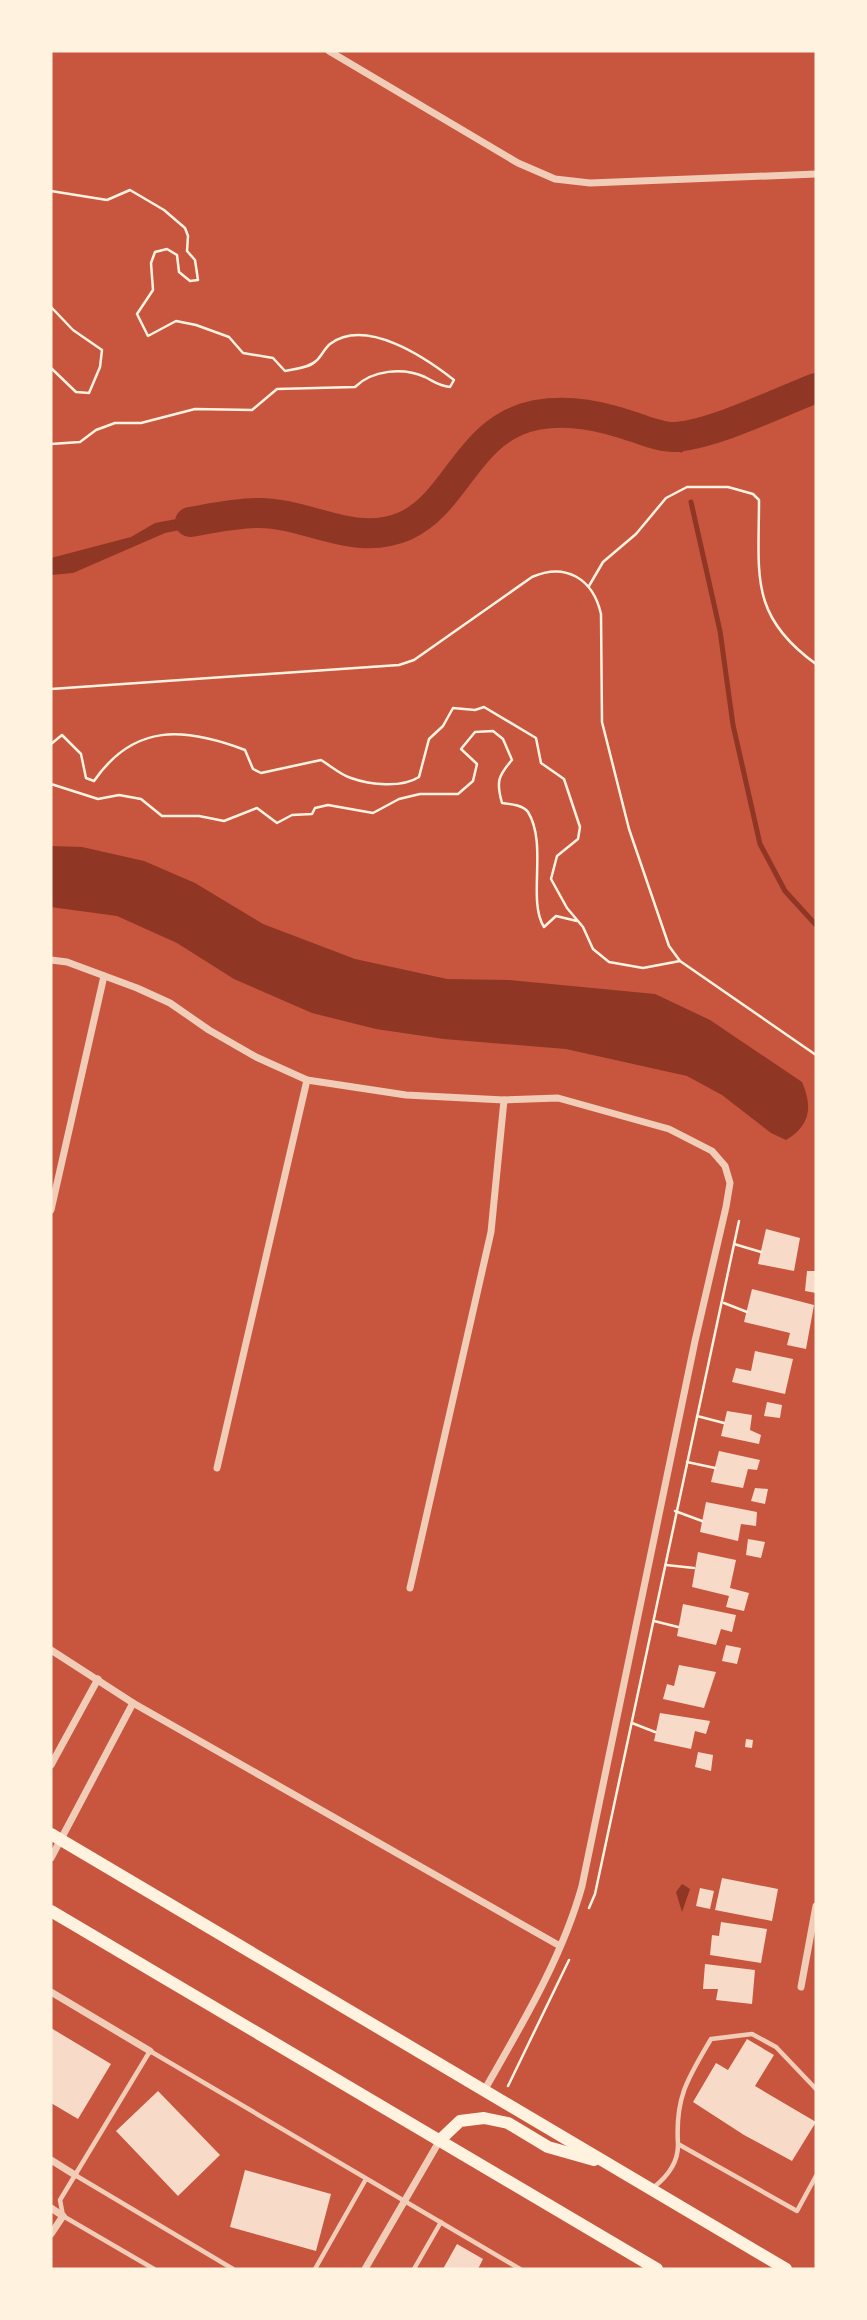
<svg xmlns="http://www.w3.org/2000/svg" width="867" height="2320" font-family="'Zilla Slab',serif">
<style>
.water{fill:#8f3625}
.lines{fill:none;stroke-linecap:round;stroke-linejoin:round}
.stream{stroke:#8f3625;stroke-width:5}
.river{stroke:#8f3625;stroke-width:30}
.building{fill:#f7dbc8}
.path{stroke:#fff3e0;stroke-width:2.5}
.service{stroke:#f1ccb7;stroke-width:4.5}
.minor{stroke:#f1ccb7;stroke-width:7}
.secondary{stroke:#fff3e0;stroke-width:12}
</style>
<rect width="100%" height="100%" fill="#c8553d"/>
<g class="water">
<polygon points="230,509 231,520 165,533 73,573 51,575 51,558 131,537 155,523"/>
<path d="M51,846l31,1 62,14 51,22 68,41 92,35 92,20 62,1 146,14 55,26 92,62c11,25 8,44 -16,58l-15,-7 -49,-38 -35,-19 -121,-27 -122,-10 -68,-10 -64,-16 -78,-34 -57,-36 -60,-27 -66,-9z"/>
<polygon points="682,1884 690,1889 682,1912 676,1892"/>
</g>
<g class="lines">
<g class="stream">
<polyline points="674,437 681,450"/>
<polyline points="691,502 720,631 733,725 760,844 785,891 816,925"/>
</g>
<path class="river" d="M190,522c23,-4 46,-9 69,-9 50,0 95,35 146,13 53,-24 62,-97 131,-111 35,-6 65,1 98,12 12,4 29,11 42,10 41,-4 101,-34 140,-49"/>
</g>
<g class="building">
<polygon points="766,1229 800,1238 794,1271 758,1264"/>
<polygon points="807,1271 816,1271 816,1293 805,1291"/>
<polygon points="752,1289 814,1305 806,1349 787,1345 790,1333 744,1322"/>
<polygon points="755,1351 793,1359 785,1394 732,1382 736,1368 751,1371"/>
<polygon points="767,1402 782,1405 780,1418 764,1416"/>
<polygon points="727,1411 752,1415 750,1430 761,1435 759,1444 721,1436"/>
<polygon points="719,1451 760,1460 757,1470 748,1469 743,1488 711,1482"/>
<polygon points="755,1488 768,1489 765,1504 751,1501"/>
<polygon points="706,1502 757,1512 756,1526 741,1524 738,1541 700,1532"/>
<polygon points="748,1539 765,1542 761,1558 746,1555"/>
<polygon points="698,1552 736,1560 730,1588 749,1593 744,1611 726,1607 729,1596 692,1587"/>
<polygon points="683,1604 736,1615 732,1632 721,1629 716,1645 677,1636"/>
<polygon points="726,1645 741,1648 737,1664 722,1661"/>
<polygon points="679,1665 716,1672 704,1708 663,1699 667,1684 674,1686"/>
<polygon points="660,1713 710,1721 706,1734 695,1731 691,1749 654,1741"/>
<polygon points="746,1739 753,1740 752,1748 745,1747"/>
<polygon points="698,1752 713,1755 711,1771 695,1767"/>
<polygon points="722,1878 778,1889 772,1921 715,1910"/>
<polygon points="700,1888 714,1891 710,1909 696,1906"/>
<polygon points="721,1922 767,1929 761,1963 710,1955 712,1935 719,1936"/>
<polygon points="705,1964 755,1970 752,2004 716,2000 718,1989 703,1989"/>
<polygon points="51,2028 111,2064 78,2119 51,2103"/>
<polygon points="747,2039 774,2055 755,2086 816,2122 792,2161 744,2135 693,2102 716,2063 728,2070"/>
<polygon points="158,2091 220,2155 178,2196 116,2131"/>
<polygon points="245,2170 331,2194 316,2251 230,2227"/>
<polygon points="457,2244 483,2259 478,2269 443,2269"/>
</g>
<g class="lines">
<g class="path">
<path d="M51,191l56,9 23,-10 34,20 21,18 3,8 -1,15 8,9 3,20 -8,1 -11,-9 -2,-17 -10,-6 -12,3 -4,11 2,27 -16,24 11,22 28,-15 20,4 33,12 14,16 30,5 12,13c9,-2 24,-3 31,-10 5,-4 8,-12 14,-17 36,-27 96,14 124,36l-4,7c-11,-1 -15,-5 -25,-10 -22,-10 -53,-7 -70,10l-78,2 -25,21 -57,-1 -54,14h-26l-19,7 -16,12 -29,2"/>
<polyline points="51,307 73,330 102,350 100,367 89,393 76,392 51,368"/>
<path d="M589,586l14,-24 33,-28 30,-36 21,-11h41l25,7 6,6c0,75 -10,116 57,164"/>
<path d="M51,689l348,-24 15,-5 118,-83c34,-15 61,2 69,37l1,108 27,107 40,117 11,15 136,94"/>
<path d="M51,744l11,-9 19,19 5,24 8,3c40,-58 90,-54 151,-31l8,19 8,4 60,-13c10,6 20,15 30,18 19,7 51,10 68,-1l10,-38 14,-13 10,-18 22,2 9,-3 52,31 5,25 23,16 16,48 -2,12 -21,17 -6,23 16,29 16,19 10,22 16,13 34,6 37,-7"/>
<path d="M51,784l47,15 21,-4 22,4 21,17h37l25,5 33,-13 20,15 15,-8 20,-1 3,-6 13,-3 45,8 26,-14 21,-5h38l15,-13 4,-17 -16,-15 14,-17 18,-1 10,8 9,21c-14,16 -16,22 -10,43 8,1 21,2 26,9 20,32 -1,89 16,115l12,-11 21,5"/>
<polyline points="734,1244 761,1252"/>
<polyline points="724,1303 747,1312"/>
<polyline points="697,1416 724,1423"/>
<polyline points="687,1462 715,1468"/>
<polyline points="675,1511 702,1521"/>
<polyline points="666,1565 694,1568"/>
<polyline points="654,1621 678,1627"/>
<polyline points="632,1723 655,1732"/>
<polyline points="589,1908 595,1894 739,1221"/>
<polyline points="508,2086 569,1960"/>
</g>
<g class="service">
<path d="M816,2089l-40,-42 -24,-13 -41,5c-23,39 -36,58 -33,105l119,67 19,-35"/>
<polyline points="75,2175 233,2269"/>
<path d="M654,2187c14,-11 24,-24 24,-42"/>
<polyline points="154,2269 63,2216 60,2200 150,2051 520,2269"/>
<polyline points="315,2269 366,2179"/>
<polyline points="414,2269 441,2222"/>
</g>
<g class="minor">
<polyline points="329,51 518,163 555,179 590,183 816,174"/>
<path d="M51,960l16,2 70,26 33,15 39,27 47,27 51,23 99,15 98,5 54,-2 111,31 43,22 13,15 5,17 -4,24 -31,134 -113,545c-20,72 -60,138 -97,203"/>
<polyline points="51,1210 104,976"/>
<polyline points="217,1468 307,1080"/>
<polyline points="410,1588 491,1232 504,1100"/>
<polyline points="51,1650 133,1703 560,1946"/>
<polyline points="51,1765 98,1679"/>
<polyline points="51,1858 133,1703"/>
<polyline points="801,1987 816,1906"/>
<polyline points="51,1992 150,2051"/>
<polyline points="51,2160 75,2175"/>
<polyline points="51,2208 63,2216 51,2234"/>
<polyline points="365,2269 440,2140"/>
</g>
<g class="secondary">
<polyline points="51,1834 786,2269"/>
<polyline points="51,1911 657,2269"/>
<polyline points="440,2140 460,2121 484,2118 508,2123 548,2147 594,2160"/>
</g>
</g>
<rect width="867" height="2320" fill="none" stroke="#fff3e0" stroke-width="105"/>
</svg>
